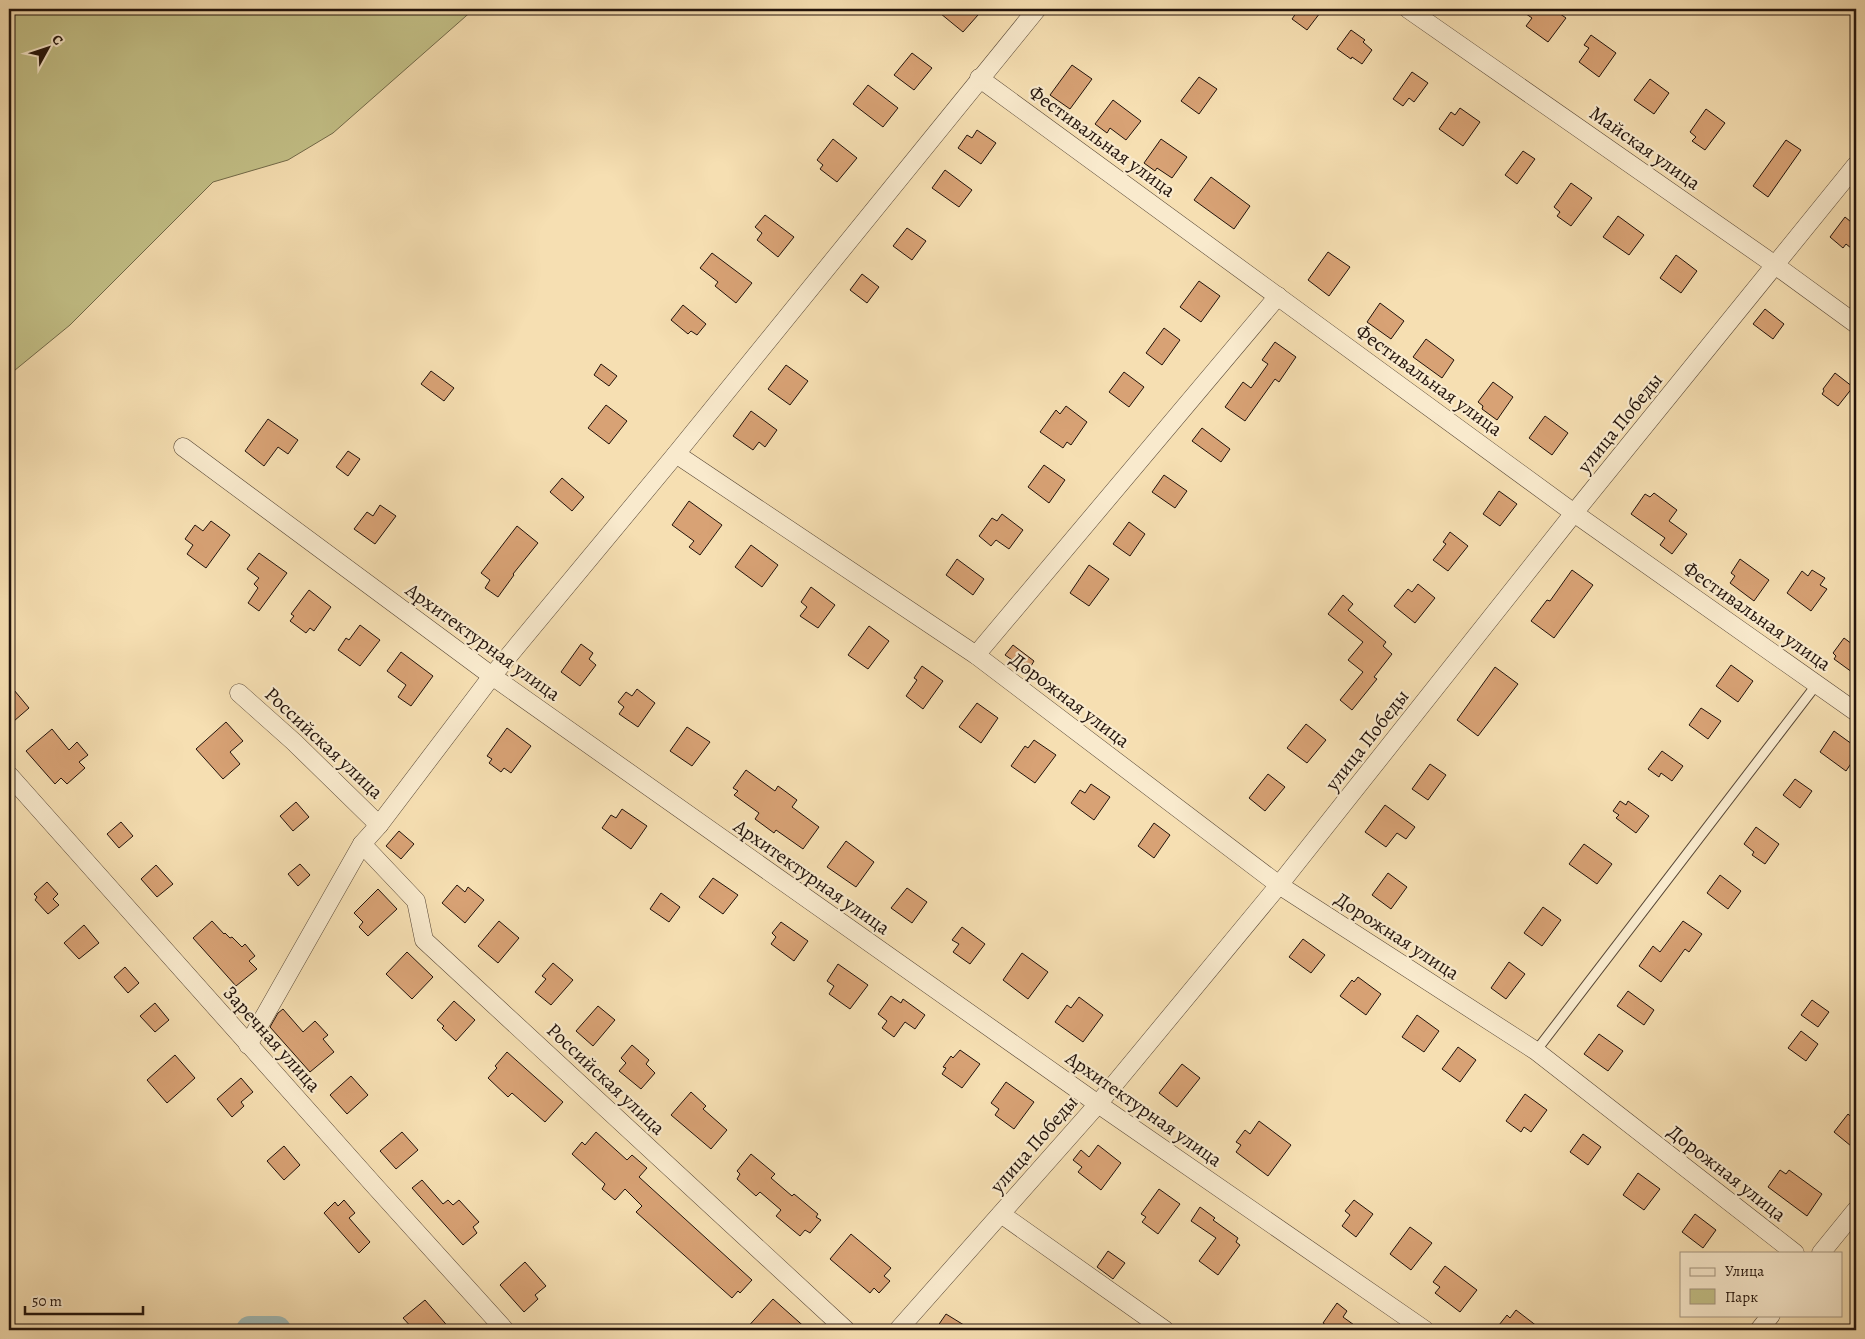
<svg xmlns="http://www.w3.org/2000/svg" width="1865" height="1339" font-family="Alegreya,serif">
<style>
.green{fill:#c3c087;stroke:#726a49}
.lines{fill:none;stroke-linecap:round;stroke-linejoin:round}
.river{stroke:#a0bab6;stroke-width:28}
.building{fill:#d8a275;stroke:#22130b}
.service-casing{stroke:#574635;stroke-width:11}
.minor-casing{stroke:#574635;stroke-width:19}
.service{stroke:#f9eacd;stroke-width:9}
.minor{stroke:#f9eacd;stroke-width:18}
.labels{text-anchor:middle;dominant-baseline:central;stroke-width:4.5;stroke-linejoin:round;paint-order:stroke}
.street-label{font-size:20px;fill:#22130b;stroke:#f9eacd}
</style>
<rect width="100%" height="100%" fill="#f6dfb2"/>
<filter id="stains"><feTurbulence type="fractalNoise" baseFrequency=".004" numOctaves="4"/><feColorMatrix values="0 0 0 0 .2 0 0 0 0 .09 0 0 0 0 .02 0 0 0 .5 -.17"/></filter>
<radialGradient id="worn" r=".72"><stop offset=".6" stop-color="#630" stop-opacity="0"/><stop offset="1" stop-color="#630" stop-opacity=".3"/></radialGradient>
<polygon class="green" points="9,9 474,9 333,133 288,160 213,182 70,325 9,375"/>
<g class="lines">
<polyline class="river" points="250,1330 277,1330"/>
</g>
<g class="building">
<polygon points="935,9 971,9 978,15 963,32"/>
<polygon points="1299,9 1323,9 1307,30 1292,19"/>
<polygon points="1519,9 1553,9 1566,18 1548,42 1526,26 1532,18"/>
<polygon points="1351,30 1365,40 1363,42 1372,50 1362,64 1352,57 1351,59 1337,49"/>
<polygon points="1591,35 1616,53 1599,77 1579,62 1589,48 1584,45"/>
<polygon points="912,53 932,68 914,90 894,75"/>
<polygon points="1072,65 1092,79 1070,109 1050,95"/>
<polygon points="1412,72 1428,83 1414,102 1409,98 1403,106 1393,99"/>
<polygon points="1199,77 1217,89 1199,114 1181,101"/>
<polygon points="1650,79 1669,93 1654,114 1634,100"/>
<polygon points="868,85 898,108 883,127 853,104"/>
<polygon points="1113,100 1141,121 1126,140 1110,128 1107,133 1095,124"/>
<polygon points="1460,108 1480,122 1463,146 1439,129 1451,112 1455,115"/>
<polygon points="1706,109 1725,123 1705,150 1692,141 1696,137 1690,132"/>
<polygon points="977,130 996,143 981,164 958,148 967,135 972,138"/>
<polygon points="833,139 857,158 837,182 820,169 823,165 817,160"/>
<polygon points="1161,139 1187,157 1172,178 1157,168 1155,171 1144,163"/>
<polygon points="1786,140 1801,150 1768,197 1753,186"/>
<polygon points="1523,151 1535,159 1517,184 1505,175"/>
<polygon points="945,170 972,190 959,207 932,188"/>
<polygon points="1211,177 1250,206 1234,229 1194,200"/>
<polygon points="1571,183 1592,198 1571,226 1557,216 1560,212 1554,207"/>
<polygon points="765,215 794,237 778,257 757,240 762,233 755,227"/>
<polygon points="1618,216 1644,235 1629,255 1603,237"/>
<polygon points="1845,217 1856,226 1856,252 1846,244 1843,248 1830,237"/>
<polygon points="907,228 926,241 912,260 893,246"/>
<polygon points="1328,252 1350,267 1329,296 1308,280"/>
<polygon points="712,253 752,283 736,303 715,286 718,282 700,268"/>
<polygon points="1676,255 1697,271 1681,293 1660,278"/>
<polygon points="862,274 879,287 867,303 850,290"/>
<polygon points="1199,281 1220,296 1201,322 1180,307"/>
<polygon points="1380,303 1404,321 1391,339 1367,322"/>
<polygon points="683,305 706,324 697,335 691,331 688,334 671,320"/>
<polygon points="1765,309 1784,324 1773,339 1753,324"/>
<polygon points="1164,328 1180,340 1162,365 1146,353"/>
<polygon points="1426,339 1454,360 1442,378 1413,357"/>
<polygon points="1275,342 1296,357 1279,382 1275,379 1245,421 1225,407 1243,382 1251,388 1268,364 1262,360"/>
<polygon points="601,364 617,376 609,386 594,375"/>
<polygon points="786,365 808,381 790,405 768,389"/>
<polygon points="431,371 454,388 444,401 421,384"/>
<polygon points="1124,372 1144,387 1129,407 1109,392"/>
<polygon points="1835,373 1853,387 1838,406 1822,394 1824,391 1823,389"/>
<polygon points="1493,382 1513,397 1497,420 1482,409 1483,406 1478,402"/>
<polygon points="606,405 627,421 609,444 588,428"/>
<polygon points="1066,406 1087,422 1071,445 1067,442 1063,448 1040,432 1056,410 1060,414"/>
<polygon points="751,411 777,430 765,447 759,442 753,450 733,436"/>
<polygon points="1545,416 1568,433 1552,455 1529,438"/>
<polygon points="268,419 298,440 288,454 278,447 264,466 245,451"/>
<polygon points="1202,428 1230,449 1221,462 1192,441"/>
<polygon points="348,451 360,459 348,476 336,467"/>
<polygon points="1044,465 1065,480 1049,503 1028,487"/>
<polygon points="1164,475 1187,491 1175,508 1152,492"/>
<polygon points="562,478 584,497 572,511 550,492"/>
<polygon points="1499,491 1517,504 1500,526 1483,514"/>
<polygon points="1654,493 1677,510 1669,521 1687,534 1672,554 1660,545 1665,538 1631,514 1645,494 1650,497"/>
<polygon points="689,501 722,525 700,555 689,547 694,541 672,525"/>
<polygon points="380,505 396,516 375,544 354,529 367,512 373,516"/>
<polygon points="1002,514 1023,530 1009,549 996,540 991,546 979,536 992,518 997,521"/>
<polygon points="211,521 230,535 206,568 187,554 193,545 185,539 195,525 203,531"/>
<polygon points="1129,522 1145,534 1130,556 1113,544"/>
<polygon points="517,526 538,543 513,574 514,575 498,597 485,588 490,580 481,573"/>
<polygon points="1450,532 1468,546 1448,571 1433,560 1446,544 1443,542"/>
<polygon points="751,545 778,565 762,587 735,567"/>
<polygon points="259,553 287,573 259,611 248,603 258,588 254,584 259,578 247,569"/>
<polygon points="957,559 984,579 973,595 946,575"/>
<polygon points="1740,559 1769,580 1754,601 1730,583 1735,576 1731,573"/>
<polygon points="1089,565 1109,579 1089,606 1070,593"/>
<polygon points="1572,570 1593,585 1554,638 1531,621 1547,600 1550,601"/>
<polygon points="1812,570 1825,578 1820,585 1827,589 1811,611 1787,593 1802,571 1808,576"/>
<polygon points="1418,584 1435,598 1415,623 1394,606 1408,589 1412,592"/>
<polygon points="811,587 835,605 818,628 800,616 807,607 801,602"/>
<polygon points="309,590 331,607 314,631 310,628 306,633 290,621 294,616 291,614"/>
<polygon points="1343,595 1353,604 1348,610 1386,642 1383,646 1392,654 1374,677 1377,679 1352,710 1340,700 1363,672 1348,660 1363,642 1328,614"/>
<polygon points="360,625 380,640 360,666 338,650 346,638 349,640"/>
<polygon points="869,626 889,641 868,669 848,655"/>
<polygon points="1844,638 1856,647 1856,675 1834,659 1836,656 1833,653"/>
<polygon points="581,644 593,653 589,659 596,665 580,686 561,672"/>
<polygon points="1013,645 1034,661 1028,671 1005,655"/>
<polygon points="401,652 433,676 411,706 398,697 406,685 387,671"/>
<polygon points="1731,665 1753,681 1738,702 1716,686"/>
<polygon points="922,666 943,681 923,709 906,696 917,680 914,678"/>
<polygon points="1495,667 1518,684 1478,736 1457,720"/>
<polygon points="9,684 29,708 14,721 9,715"/>
<polygon points="637,689 655,703 638,727 619,714 624,707 618,702 626,692 632,696"/>
<polygon points="977,703 998,718 981,743 959,727"/>
<polygon points="1701,708 1721,721 1708,739 1689,725"/>
<polygon points="226,722 243,741 230,752 240,764 223,779 196,749"/>
<polygon points="1306,724 1326,740 1307,763 1287,748"/>
<polygon points="687,727 710,742 692,766 670,751"/>
<polygon points="507,728 531,746 511,773 504,768 501,772 489,763 492,759 487,756"/>
<polygon points="52,729 69,750 77,742 88,755 79,762 85,768 67,784 61,778 55,784 26,751"/>
<polygon points="1834,731 1856,747 1856,756 1846,771 1820,752"/>
<polygon points="1034,740 1056,755 1035,783 1011,766 1025,746 1028,748"/>
<polygon points="1662,751 1683,766 1672,781 1661,773 1659,777 1648,769"/>
<polygon points="1430,764 1446,775 1428,800 1412,789"/>
<polygon points="746,770 775,791 778,786 797,800 792,807 819,827 803,849 776,830 774,833 755,819 759,813 734,795 738,791 733,788"/>
<polygon points="1268,774 1285,787 1265,811 1249,798"/>
<polygon points="1795,779 1812,791 1800,808 1783,795"/>
<polygon points="1091,784 1110,797 1094,820 1071,803 1080,790 1085,793"/>
<polygon points="1620,801 1626,805 1628,801 1649,816 1636,833 1616,818 1619,815 1613,811"/>
<polygon points="296,802 309,817 293,831 280,816"/>
<polygon points="1385,805 1415,827 1406,839 1397,833 1386,847 1365,832"/>
<polygon points="622,809 647,826 631,849 602,828 611,815 616,818"/>
<polygon points="121,822 133,836 119,848 107,834"/>
<polygon points="1154,823 1170,835 1154,858 1138,846"/>
<polygon points="1756,827 1779,844 1765,864 1752,855 1754,852 1744,844"/>
<polygon points="399,831 414,844 401,859 386,846"/>
<polygon points="846,841 874,862 856,887 827,867"/>
<polygon points="1584,844 1612,864 1597,884 1569,864"/>
<polygon points="300,864 310,875 298,886 288,874"/>
<polygon points="156,865 173,884 157,897 141,879"/>
<polygon points="1388,873 1407,887 1391,909 1372,895"/>
<polygon points="1720,875 1741,891 1728,909 1707,893"/>
<polygon points="713,878 738,895 723,914 699,897"/>
<polygon points="47,882 58,894 53,899 59,905 48,914 35,900 37,897 34,894"/>
<polygon points="457,885 465,892 468,887 484,900 465,923 442,903"/>
<polygon points="907,888 927,902 912,923 891,908"/>
<polygon points="378,889 397,909 368,936 359,927 363,922 354,913"/>
<polygon points="661,893 680,907 669,922 650,909"/>
<polygon points="1543,907 1561,920 1542,946 1524,933"/>
<polygon points="212,921 224,934 225,933 230,938 232,937 242,947 245,944 255,956 249,961 257,969 236,986 193,938"/>
<polygon points="499,921 519,938 498,963 478,946"/>
<polygon points="1683,921 1702,934 1689,952 1685,949 1661,982 1639,966 1653,946 1660,952"/>
<polygon points="781,922 808,941 794,961 771,944 776,937 772,933"/>
<polygon points="84,925 99,943 79,959 64,943"/>
<polygon points="962,927 985,944 970,964 953,952 959,944 952,940"/>
<polygon points="1303,939 1325,955 1311,973 1289,957"/>
<polygon points="407,952 433,977 412,999 386,974"/>
<polygon points="1022,953 1048,972 1028,999 1003,980"/>
<polygon points="1509,962 1525,974 1506,999 1491,988"/>
<polygon points="553,963 573,980 551,1005 535,992 546,979 542,976"/>
<polygon points="838,964 868,985 850,1009 829,994 834,986 827,981"/>
<polygon points="125,967 139,983 128,993 114,977"/>
<polygon points="1358,977 1381,994 1366,1015 1340,996 1352,980 1354,982"/>
<polygon points="1628,991 1654,1010 1644,1025 1617,1006"/>
<polygon points="891,996 901,1003 903,999 925,1015 915,1029 905,1022 894,1037 882,1028 887,1021 878,1014"/>
<polygon points="1079,997 1103,1015 1083,1042 1055,1022 1067,1005 1071,1008"/>
<polygon points="1812,1000 1829,1012 1818,1027 1801,1015"/>
<polygon points="454,1001 475,1020 456,1041 442,1028 444,1026 437,1020"/>
<polygon points="155,1003 169,1020 155,1032 140,1016"/>
<polygon points="598,1006 615,1020 593,1046 576,1031"/>
<polygon points="283,1009 303,1032 315,1021 328,1035 323,1039 334,1052 310,1072 270,1027 278,1013"/>
<polygon points="1417,1015 1439,1031 1424,1052 1402,1037"/>
<polygon points="1801,1031 1818,1044 1806,1061 1788,1048"/>
<polygon points="1599,1034 1623,1051 1608,1071 1584,1054"/>
<polygon points="632,1045 649,1060 646,1064 655,1073 641,1089 619,1071 626,1063 621,1058"/>
<polygon points="1458,1047 1476,1060 1460,1082 1442,1069"/>
<polygon points="960,1050 980,1064 962,1088 942,1074 946,1068 943,1067 951,1056 953,1058"/>
<polygon points="507,1052 563,1102 545,1122 512,1093 508,1097 488,1078 497,1068 495,1066"/>
<polygon points="175,1055 195,1078 167,1103 147,1080"/>
<polygon points="1182,1064 1200,1078 1177,1107 1159,1093"/>
<polygon points="351,1076 368,1095 347,1114 330,1095"/>
<polygon points="241,1078 253,1092 241,1102 244,1106 232,1117 217,1099"/>
<polygon points="1006,1082 1034,1102 1014,1129 995,1115 999,1109 991,1103"/>
<polygon points="691,1092 706,1106 703,1109 727,1130 711,1149 671,1115"/>
<polygon points="1525,1094 1547,1110 1531,1132 1524,1127 1521,1132 1506,1121"/>
<polygon points="1848,1114 1856,1121 1856,1139 1851,1146 1834,1132"/>
<polygon points="1259,1121 1291,1145 1268,1176 1236,1152 1241,1145 1236,1142 1245,1130 1250,1134"/>
<polygon points="402,1132 418,1150 396,1169 380,1151"/>
<polygon points="596,1132 627,1160 632,1155 647,1168 639,1177 752,1280 740,1293 738,1291 732,1298 636,1212 642,1206 625,1189 615,1200 602,1189 605,1184 572,1154 582,1142 585,1145"/>
<polygon points="1583,1134 1601,1147 1588,1165 1570,1152"/>
<polygon points="1098,1145 1121,1163 1101,1190 1078,1172 1082,1167 1073,1160 1081,1150 1089,1157"/>
<polygon points="284,1146 300,1165 284,1180 267,1161"/>
<polygon points="751,1154 775,1174 771,1178 792,1196 794,1194 818,1214 816,1217 821,1220 810,1233 805,1230 800,1236 776,1216 781,1210 760,1192 756,1196 737,1179 740,1174 737,1171"/>
<polygon points="1780,1170 1786,1174 1789,1170 1822,1194 1807,1216 1768,1187"/>
<polygon points="1638,1173 1660,1189 1644,1210 1623,1195"/>
<polygon points="422,1180 443,1204 448,1200 453,1205 459,1200 479,1222 473,1227 477,1233 463,1245 412,1188"/>
<polygon points="1159,1189 1180,1204 1158,1234 1142,1222 1146,1217 1141,1214"/>
<polygon points="344,1200 355,1213 349,1218 370,1242 359,1253 324,1213 335,1202 338,1206"/>
<polygon points="1354,1200 1373,1214 1356,1237 1342,1226 1350,1215 1345,1211"/>
<polygon points="1200,1207 1215,1218 1213,1220 1238,1238 1236,1242 1240,1245 1218,1275 1199,1261 1216,1238 1191,1221"/>
<polygon points="1695,1214 1716,1230 1703,1248 1682,1232"/>
<polygon points="1410,1227 1432,1243 1411,1270 1390,1254"/>
<polygon points="851,1234 891,1268 884,1276 890,1281 879,1293 874,1288 870,1293 830,1259"/>
<polygon points="1108,1251 1125,1263 1113,1279 1097,1267"/>
<polygon points="525,1262 546,1286 535,1295 538,1299 524,1312 500,1285"/>
<polygon points="1445,1266 1477,1290 1460,1312 1435,1293 1440,1287 1433,1282"/>
<polygon points="773,1299 808,1330 745,1330"/>
<polygon points="425,1300 451,1330 414,1330 403,1318"/>
<polygon points="1337,1303 1347,1311 1343,1317 1361,1330 1333,1330 1323,1323"/>
<polygon points="1516,1310 1542,1330 1495,1330 1507,1315 1510,1318"/>
<polygon points="946,1314 972,1330 935,1330"/>
</g>
<g class="lines">
<g class="service-casing">
<polyline id="service" points="1536,1051 1817,684"/>
</g>
<g class="minor-casing">
<g id="minor">
<polyline points="1408,9 1775,265 1856,324"/>
<polyline points="979,78 1574,513 1856,712"/>
<polyline points="183,447 492,676 1098,1104 1425,1330"/>
<polyline points="676,454 976,655 1279,885 1536,1051 1795,1253"/>
<polyline points="976,655 1278,296"/>
<polyline points="239,693 294,742 379,825"/>
<polyline points="9,775 373,1184 505,1330"/>
<polyline points="362,844 416,901 424,940 846,1330"/>
<polyline points="248,1045 362,844 379,825 492,676 676,454 1037,9"/>
<polyline points="1001,1214 1165,1330"/>
<polyline points="1821,1253 1856,1210"/>
<polyline points="898,1330 1098,1104 1279,885 1574,513 1856,165"/>
<polyline points="1759,1330 1771,1315"/>
</g>
</g>
<use href="#service" class="service"/>
<use href="#minor" class="minor"/>
</g>
<g class="labels">
<g class="street-label">
<text transform="translate(1102 141) rotate(36)">Фестивальная улица</text>
<text transform="translate(1645 148) rotate(35)">Майская улица</text>
<text transform="translate(1429 380) rotate(36)">Фестивальная улица</text>
<text transform="translate(1620 423) rotate(-51)">улица Победы</text>
<text transform="translate(1757 616) rotate(35)">Фестивальная улица</text>
<text transform="translate(483 642) rotate(36)">Архитектурная улица</text>
<text transform="translate(1070 700) rotate(37)">Дорожная улица</text>
<text transform="translate(1367 740) rotate(-52)">улица Победы</text>
<text transform="translate(324 743) rotate(43)">Российская улица</text>
<text transform="translate(812 877) rotate(35)">Архитектурная улица</text>
<text transform="translate(1397 936) rotate(33)">Дорожная улица</text>
<text transform="translate(272 1039) rotate(48)">Заречная улица</text>
<text transform="translate(606 1079) rotate(43)">Российская улица</text>
<text transform="translate(1144 1109) rotate(35)">Архитектурная улица</text>
<text transform="translate(1034 1144) rotate(-49)">улица Победы</text>
<text transform="translate(1727 1173) rotate(38)">Дорожная улица</text>
</g>
</g>
<rect width="1865" height="1339" fill="none" stroke="#f6dfb2" stroke-width="30"/>
<rect x="10" y="10" width="1845" height="1319" fill="none" stroke="#22130b" stroke-width="2.5"/>
<rect x="15" y="15" width="1835" height="1309" fill="none" stroke="#22130b"/>
<rect x="1680" y="1252" width="162" height="65" fill="#f9eacd" stroke="#a3947f"/>
<rect x="1690" y="1268" width="25" height="8" fill="#f9eacd" stroke="#a3947f"/>
<text x="1725" y="1276" font-size="15" fill="#22130b">Улица</text>
<rect x="1690" y="1289" width="25" height="15" fill="#c3c087" stroke="#a3947f"/>
<text x="1725" y="1302" font-size="15" fill="#22130b">Парк</text>
<g transform="translate(48 48) rotate(50)" stroke="#f9eacd" stroke-width="4" paint-order="stroke">
<path d="M0-4L9 19L0 12L-9 19Z" fill="#22130b"/>
<text y="-8" font-size="14" font-weight="bold" text-anchor="middle" fill="#22130b">С</text>
</g>
<path d="M25 1306v8h118v-8" fill="none" stroke="#22130b" stroke-width="2.5"/>
<text x="32" y="1306" font-size="15" fill="#22130b" stroke="#f9eacd" stroke-width="4" paint-order="stroke">50 m</text>
<rect width="100%" height="100%" filter="url(#stains)"/>
<rect width="100%" height="100%" fill="url(#worn)"/>
</svg>
